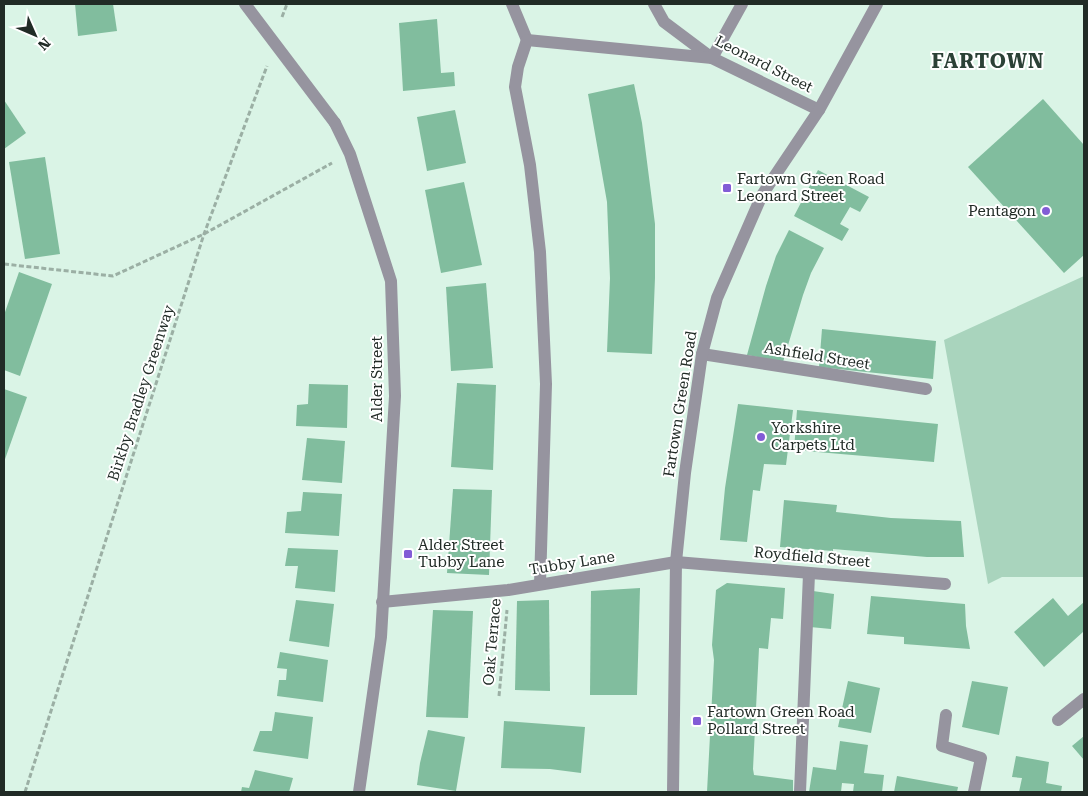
<svg xmlns="http://www.w3.org/2000/svg" width="1088" height="796" font-family="'Roboto Serif',serif">
<style>
.green{fill:#a9d4bd}
.building{fill:#81bd9e}
.lines{fill:none;stroke-linecap:round;stroke-linejoin:round}
.path{stroke:#9bafa4;stroke-width:3;stroke-dasharray:5 2.5;stroke-linecap:butt}
.minor{stroke:#96949f;stroke-width:12}
.minor-bridge{stroke:#96949f;stroke-width:12}
.poi-dot{fill:#825cd6;stroke:#fff;stroke-width:2}
.labels{text-anchor:middle;dominant-baseline:central;stroke-width:4;stroke-linejoin:round;paint-order:stroke}
.street-label{font-size:15px;fill:#212b26;stroke:#fff}
.poi-label{font-size:15px;fill:#212b26;stroke:#fff;text-anchor:start}
.district-label{font-size:20px;font-weight:bold;letter-spacing:1px;fill:#2b4136;stroke:#fff}
</style>
<rect width="100%" height="100%" fill="#daf4e6"/>
<polygon class="green" points="1084,276 1084,577 1002,577 988,584 944,340"/>
<g class="building">
<polygon points="75,4 113,4 117,31 78,36"/>
<polygon points="437,19 441,73 454,72 455,86 403,91 399,23"/>
<polygon points="634,84 642,123 655,224 655,278 652,354 607,352 610,278 607,202 588,94"/>
<polygon points="1043,99 1084,145 1084,255 1064,273 968,167"/>
<polygon points="4,100 26,133 4,149"/>
<polygon points="455,110 466,163 427,171 417,117"/>
<polygon points="45,157 60,254 25,259 9,162"/>
<polygon points="818,170 869,197 860,212 850,207 840,224 849,229 842,241 794,216"/>
<polygon points="464,182 482,265 441,273 425,190"/>
<polygon points="789,230 824,248 811,273 803,295 783,362 747,355 766,286 776,256"/>
<polygon points="19,272 52,284 20,376 4,370 4,315"/>
<polygon points="486,283 493,368 451,371 446,287"/>
<polygon points="822,329 936,341 933,379 819,367"/>
<polygon points="457,383 496,385 493,470 451,467"/>
<polygon points="309,384 348,385 347,428 296,426 297,405 308,404"/>
<polygon points="4,389 27,397 4,462"/>
<polygon points="738,404 793,410 786,465 764,464 760,491 753,490 747,542 720,540 725,488"/>
<polygon points="797,410 938,424 934,462 794,450"/>
<polygon points="307,438 345,441 342,483 302,480"/>
<polygon points="453,489 492,490 489,575 447,573"/>
<polygon points="303,492 342,494 339,536 285,533 287,512 301,511"/>
<polygon points="784,500 837,505 836,512 891,518 961,521 964,557 927,557 833,549 833,551 780,547"/>
<polygon points="288,548 338,550 335,592 295,588 298,566 285,566"/>
<polygon points="727,583 785,588 783,619 771,618 768,649 759,648 753,769 754,775 793,780 793,792 707,792 713,679 714,660 712,645 716,590"/>
<polygon points="640,588 637,695 590,695 591,591"/>
<polygon points="813,591 834,594 831,629 810,627"/>
<polygon points="871,596 965,604 966,626 970,649 904,644 904,637 867,634"/>
<polygon points="1053,598 1068,616 1084,602 1084,634 1083,632 1044,667 1014,632"/>
<polygon points="296,600 334,604 329,647 289,641"/>
<polygon points="549,600 550,691 515,690 517,601"/>
<polygon points="433,610 473,611 468,718 426,717"/>
<polygon points="280,652 328,660 323,702 277,696 279,680 286,680 287,669 277,668"/>
<polygon points="848,681 880,688 871,733 838,727"/>
<polygon points="972,681 1008,687 999,735 962,727"/>
<polygon points="275,712 313,717 308,759 253,751 260,731 272,731"/>
<polygon points="504,721 585,727 581,773 550,769 501,768"/>
<polygon points="428,730 465,737 456,791 417,785 420,763"/>
<polygon points="1084,736 1084,760 1072,746"/>
<polygon points="840,741 868,745 864,773 884,775 882,792 853,792 854,784 842,783 841,792 809,792 813,767 836,770"/>
<polygon points="1016,756 1049,762 1046,783 1062,786 1061,792 1019,792 1022,778 1012,777"/>
<polygon points="255,770 293,778 289,792 241,792 242,787 249,788"/>
<polygon points="897,776 958,787 957,792 894,792"/>
</g>
<g class="lines">
<g class="path">
<polyline points="282,17 287,4"/>
<polyline points="4,264 113,276 204,234 332,163"/>
<polyline points="499,696 507,610"/>
<polyline points="25,792 204,234 267,66"/>
</g>
<g class="minor">
<polyline points="512,4 527,40"/>
<polyline points="654,4 664,22 712,58 819,110"/>
<polyline points="335,123 350,154 391,281 395,396 381,637 359,792"/>
<polyline points="702,354 926,389"/>
<polyline points="540,584 546,384 540,252 530,165 515,87 518,67 527,40 712,58 742,4"/>
<polyline points="382,602 508,590 676,562 945,584"/>
<polyline points="946,715 942,746 981,758 974,792"/>
<polyline points="1058,720 1084,699"/>
<polyline points="673,792 676,562 685,473 702,354 717,298 762,195 819,110 877,4"/>
<polyline points="800,792 809,574"/>
</g>
<polyline class="minor-bridge" points="245,4 335,123"/>
</g>
<g class="poi-dot">
<rect x="722" y="183" width="10" height="10" rx="2.5"/>
<circle cx="1046" cy="211" r="5"/>
<circle cx="761" cy="437" r="5"/>
<rect x="403" y="549" width="10" height="10" rx="2.5"/>
<rect x="692" y="716" width="10" height="10" rx="2.5"/>
</g>
<g class="labels">
<g class="street-label">
<text transform="translate(764 64) rotate(27)">Leonard Street</text>
<text transform="translate(817 356) rotate(9)">Ashfield Street</text>
<text transform="translate(377 379) rotate(-90)">Alder Street</text>
<text transform="translate(141 393) rotate(-72)">Birkby Bradley Greenway</text>
<text transform="translate(680 404) rotate(-81)">Fartown Green Road</text>
<text transform="translate(812 557) rotate(5)">Roydfield Street</text>
<text transform="translate(572 563) rotate(-9)">Tubby Lane</text>
<text transform="translate(492 642) rotate(-85)">Oak Terrace</text>
</g>
<g class="poi-label">
<text x="737" y="179">Fartown Green Road<tspan x="737" dy="17">Leonard Street</tspan></text>
<text x="1036" y="211" text-anchor="end">Pentagon</text>
<text x="771" y="428">Yorkshire<tspan x="771" dy="17">Carpets Ltd</tspan></text>
<text x="418" y="545">Alder Street<tspan x="418" dy="17">Tubby Lane</tspan></text>
<text x="707" y="712">Fartown Green Road<tspan x="707" dy="17">Pollard Street</tspan></text>
</g>
<g class="district-label">
<text x="988" y="61">FARTOWN</text>
</g>
</g>
<rect width="1088" height="796" fill="none" stroke="#212b26" stroke-width="10"/>
<g transform="translate(35 35) rotate(135)" stroke="#ffffff" stroke-width="4" paint-order="stroke">
<path d="M0-4L9 19L0 12L-9 19Z" fill="#212b26"/>
<text y="-8" font-size="14" font-weight="bold" text-anchor="middle" fill="#212b26">N</text>
</g>
</svg>
